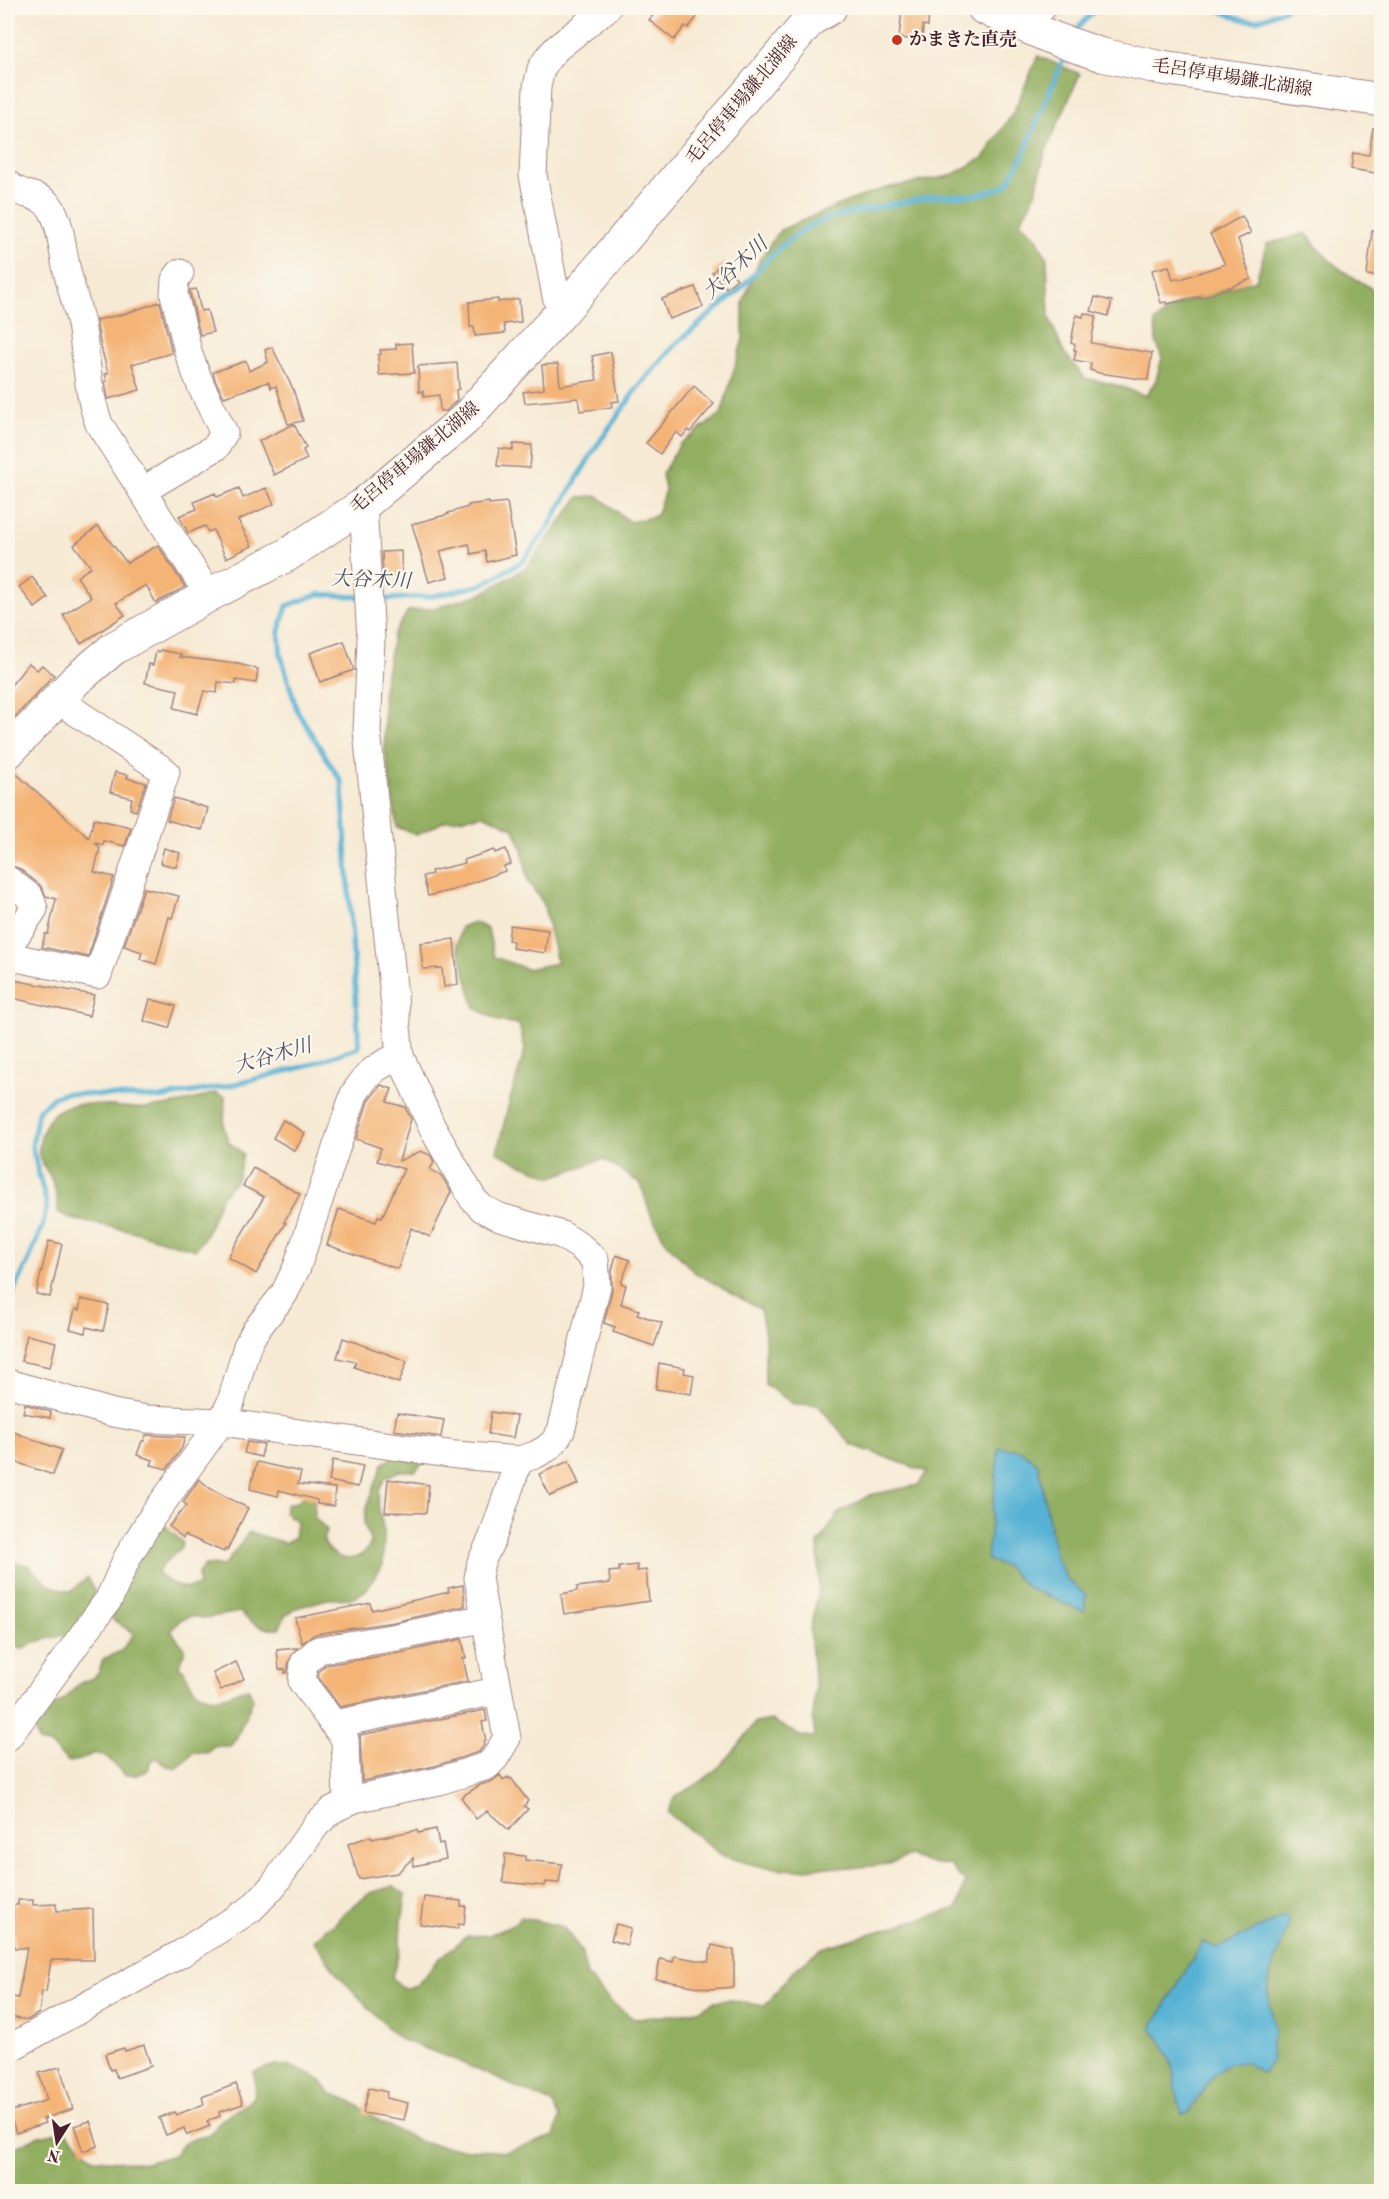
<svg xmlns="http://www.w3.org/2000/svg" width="1389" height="2199" font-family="'Old Standard TT','Noto Serif JP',serif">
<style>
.forest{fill:#92ae60;stroke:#6e6646;stroke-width:1.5}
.water{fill:#56b2d4;stroke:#506880;stroke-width:1.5}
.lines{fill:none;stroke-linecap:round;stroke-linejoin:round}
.stream{stroke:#56b2d4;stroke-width:5}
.building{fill:#f4b476}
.minor-casing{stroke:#a08480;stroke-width:29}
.major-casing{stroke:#a08480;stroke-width:35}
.minor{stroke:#fff;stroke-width:27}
.major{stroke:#fff;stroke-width:33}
.poi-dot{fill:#c8321e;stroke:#fbf7ec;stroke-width:2}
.labels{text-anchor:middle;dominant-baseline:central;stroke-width:4.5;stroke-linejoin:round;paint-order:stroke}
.poi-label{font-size:18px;font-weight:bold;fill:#4a1f2b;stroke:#fbf7ec;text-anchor:start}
.street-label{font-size:18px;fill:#4a1f2b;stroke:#fbf7ec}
.water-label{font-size:20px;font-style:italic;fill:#4e5266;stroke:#fbf7ec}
</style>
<rect width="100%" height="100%" fill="#fbf7ec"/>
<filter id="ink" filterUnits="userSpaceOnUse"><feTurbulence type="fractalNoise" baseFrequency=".0167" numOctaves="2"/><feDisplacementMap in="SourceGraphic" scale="12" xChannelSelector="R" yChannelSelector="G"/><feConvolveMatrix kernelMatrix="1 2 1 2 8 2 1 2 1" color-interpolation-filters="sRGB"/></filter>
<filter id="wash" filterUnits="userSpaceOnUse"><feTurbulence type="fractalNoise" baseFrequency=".008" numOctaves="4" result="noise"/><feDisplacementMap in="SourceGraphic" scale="24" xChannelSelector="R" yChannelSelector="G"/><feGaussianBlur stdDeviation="1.35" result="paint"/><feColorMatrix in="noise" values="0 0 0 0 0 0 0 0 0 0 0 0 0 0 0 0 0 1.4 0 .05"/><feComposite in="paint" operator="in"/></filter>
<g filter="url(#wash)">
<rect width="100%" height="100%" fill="#f6ead4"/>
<g class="forest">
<path d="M1038,56l42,18 -35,79 -10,42 -15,27 17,16 10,21 2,58 14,34 22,27 31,7 30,11 10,-16 6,-22 -6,-17 -1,-20 23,-17 78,-24 11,-36 39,-11c11,15 24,30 40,40 13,8 26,14 35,25v1893l-1373,1v-41l28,-14 29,-7 29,29 52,4 28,-8c9,-15 21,-17 37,-21 4,-5 7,-12 12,-15 21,-18 37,-12 31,-47l21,-7 16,2 18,6 12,8 9,12 19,7 34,23 38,19 26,5 58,5 49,-16 6,-18 -8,-15 -101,-45 -49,-18 -14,-12 -49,-52 -25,-35 11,-12 9,-4 9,-11 27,-21 24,-7 12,9 -6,40v14l-8,28 11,12 14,-4 23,-27 27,-22 22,-1 22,-9 10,-9 42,10 18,23 6,26 24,26 23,17 46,-5 21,-5 14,-8 15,-1 35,6 28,-35 29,-23 135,-40 8,-26 -16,-17 -21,-2 -18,-7 -21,8 -39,4 -29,-1 -25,3 -38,-4 -35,-10 -55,-43 7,-17c36,-15 58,-42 80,-73l17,-3 28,16 15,1 -2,-17 2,-32 -5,-58 9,-42 -1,-44 22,-32 30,-17 48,-10 9,-13 -75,-27 -34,-40 -25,-1 -28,-20v-50l-5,-25 -66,-37 -28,-30 -16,-29 -9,-29 -38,-25 -51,18 -32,-13 -23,-12 12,-49 16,-53 -6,-26 -20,-3 -24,-13 -18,-63 4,-18 13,-5 14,7 6,28 33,12 30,-6 -14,-61 -15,-20 -6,-34 -9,-20 -28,-13 -40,6 -28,14 -20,-8 -12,-76 -2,-61 10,-55 15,-24 26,-3 47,-14 46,-27 52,-70 19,-1 32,26 26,-6 9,-26 -3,-16 18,-30 41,-30 22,-75v-37l17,-43 20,-29 66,-28 40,-14 64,-12 33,-18 30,-45z"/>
<path d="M215,1093l10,4 -1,31 4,13 15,13 -5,24 -17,19 -15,38 -11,15 -63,-19 -60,-12 -14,-7c0,-13 -2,-24 -8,-36 -6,-11 -13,-15 -11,-29 10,-65 64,-36 109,-39 23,-2 45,-7 67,-15z"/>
<path d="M394,1456l29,7 -8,8h-16l-14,7 -6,12 -1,15 6,27 -1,33 -17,25 -12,8 -27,1 -31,9 -11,8 -6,12c-18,2 -27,-4 -39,-16l-35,6 -14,-2 -11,4 -9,11 14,18 -5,17c8,8 9,18 15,23 20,18 33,3 53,-1l5,11 -17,40 -6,7h-17l-6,7 -13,-1 -18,17 -13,-5 -6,-6 -4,1 -6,12 -11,4h-11l-18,-18 -13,-4 -14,7 -11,2 -20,-18 -11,-2 -6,-22 7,-7 22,-11 19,-19 10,-4 9,-6 4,-14 18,-8 13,-17 -22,-15 -3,-9 52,-88 22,21c-6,14 -19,15 -26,31 15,10 24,18 42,11l-1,-12 7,-8 19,1 25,-34 36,11 9,-5 2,-17 -12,-8 3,-9 10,-2 11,-9 6,5 1,20 12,12 -4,9c6,16 23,26 39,15 4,-2 7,-8 9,-11l-7,-20 2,-14 17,-45z"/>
<path d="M8,1561l19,4 22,20 22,7 16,-14 8,13 -9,26 -14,18c-19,1 -35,6 -52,14l-12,-12z"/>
</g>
<g class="water">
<polygon points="999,1448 1020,1450 1038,1464 1056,1558 1066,1578 1086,1595 1084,1612 1027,1587 1007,1567 987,1560"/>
<path d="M1284,1916l6,6 -20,53 -2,18 7,37 -4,15 1,17 -10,11 -16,-10h-17l-18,15 -22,34 -7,3c-10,-33 -5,-61 -31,-86l52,-87 14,6z"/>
</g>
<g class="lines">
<g class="stream">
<path d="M1213,8c39,15 35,18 74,0"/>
<polyline points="1075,33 1079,26 1098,8"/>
<polyline points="376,600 433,596 481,585 523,561 547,529 596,447 637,388 677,343 738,291 778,249 807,227 835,216 935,196 977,195 1006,186 1022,158 1065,55"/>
<polyline points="8,1304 28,1262 43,1224 47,1206 32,1147 38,1111 54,1097 65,1093 159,1098 227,1086 303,1067 359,1047 342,783 297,710 281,656 279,631 287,606 319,594 361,597"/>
</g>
</g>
<g id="blocks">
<g class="building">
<polygon points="659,8 686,8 698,16 688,28 685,26 674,40 649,20"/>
<polygon points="902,10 929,12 928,26 923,25 922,40 899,38"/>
<polygon points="1373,128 1382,128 1382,174 1351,169 1353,153 1369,155"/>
<polygon points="1242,216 1251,233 1238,239 1251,279 1199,299 1198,297 1167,304 1167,302 1161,303 1152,270 1169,266 1173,280 1178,278 1178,280 1225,264 1210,234"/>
<polygon points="1372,231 1382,232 1382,277 1367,275"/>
<polygon points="723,263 737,279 726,288 712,272"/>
<polygon points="695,287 703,307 669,319 662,299"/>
<polygon points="196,289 201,311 207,310 213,332 200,335 190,293 190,290"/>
<polygon points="1095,297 1112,301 1108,316 1091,311"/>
<polygon points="498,299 498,302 519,299 521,322 504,324 505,333 475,336 474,327 470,327 469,302"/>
<polygon points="160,302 172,353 132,364 140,390 108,399 105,381 107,381 105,374 108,373 100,343 96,320 120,315"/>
<polygon points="1084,313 1096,316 1091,343 1152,353 1148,380 1099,373 1090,370 1091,363 1074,360 1076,350 1074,350 1075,344 1071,343 1076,315 1083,317"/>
<polygon points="412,343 414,373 379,375 378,355 381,354 380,350 396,349 396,344"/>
<polygon points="272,347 293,389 303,421 288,424 276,386 271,388 268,382 224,397 215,380 213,372 246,361 249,371 268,362 265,350"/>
<polygon points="611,352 619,401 611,402 612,407 580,411 578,398 525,403 523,392 544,389 542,365 558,364 560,386 597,380 592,356"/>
<polygon points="457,363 459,389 456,390 457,400 446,411 440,411 439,395 424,397 423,391 419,392 418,366"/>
<polygon points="694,386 714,404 690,432 688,430 682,437 676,432 660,454 646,443"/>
<polygon points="294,424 306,448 303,450 307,459 274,475 259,441"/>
<polygon points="513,444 532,445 530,468 497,466 499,448 513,450"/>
<polygon points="239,488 243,498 266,488 274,504 238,520 252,546 226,558 213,530 208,532 205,526 188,533 179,516 197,509 194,502 215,493 217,497"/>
<polygon points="489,502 489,504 507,502 516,555 487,562 485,551 471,554 469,544 440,551 448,577 429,582 412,524 449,514 448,513 468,507 468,505"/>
<polygon points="98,526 127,563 158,545 185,587 156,603 146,585 116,603 125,615 81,644 63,615 91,597 77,577 91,567 74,545"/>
<polygon points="401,551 402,577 383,578 382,552"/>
<polygon points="32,577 48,598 35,608 19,587"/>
<polygon points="344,641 354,670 320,682 310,653"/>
<polygon points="160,650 181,654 180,657 238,664 258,669 256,683 236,680 236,684 218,682 217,693 204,691 197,714 174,708 178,690 145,683 149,664 153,665 156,652 159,652"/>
<polygon points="29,663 37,670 42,665 54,675 14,718 8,713 8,689"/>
<polygon points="8,770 12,770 89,838 94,819 131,827 125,846 104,841 103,845 95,843 100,848 94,872 114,877 88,957 42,947 45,934 48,934 56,899 46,896 40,885 18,868 8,865"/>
<polygon points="115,772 128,775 127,778 146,783 136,811 130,809 132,798 110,792"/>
<polygon points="174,798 208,808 202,830 167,820"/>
<polygon points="164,848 180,853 176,867 160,863"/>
<polygon points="506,849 511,864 504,866 505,871 453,890 428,896 423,876 432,874 431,871 465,863 464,860 494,850 495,853"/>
<polygon points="144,888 179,896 172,918 169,917 156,964 140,959 142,952 124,946"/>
<polygon points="510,925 548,930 545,953 512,948 513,941 508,940"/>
<polygon points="454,939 458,985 444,987 442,968 423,969 420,943"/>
<polygon points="8,979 94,995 89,1016 8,997"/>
<polygon points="150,999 176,1006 169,1028 144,1021"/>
<polygon points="381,1085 392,1089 387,1102 405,1107 411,1119 399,1161 421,1151 430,1155 434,1162 430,1170 441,1175 451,1192 430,1237 411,1228 398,1269 327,1245 339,1209 376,1222 378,1216 382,1217 404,1169 377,1161 381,1148 356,1139 368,1101"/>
<polygon points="283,1120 305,1133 295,1151 273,1138"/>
<polygon points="253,1168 300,1194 284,1222 286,1223 256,1274 228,1257 264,1197 243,1186"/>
<polygon points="49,1241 62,1244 50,1297 36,1294"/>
<polygon points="616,1255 630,1260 621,1283 626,1285 621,1304 639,1310 637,1314 662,1323 654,1346 613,1332 615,1327 604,1323 612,1290 612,1271"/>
<polygon points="81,1299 109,1305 103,1331 86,1327 85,1333 70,1329 75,1309 79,1310"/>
<polygon points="27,1335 56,1342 50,1367 21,1361"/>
<polygon points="343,1338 407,1361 399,1383 354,1367 356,1362 337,1358"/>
<polygon points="659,1363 685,1368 684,1373 694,1375 691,1394 656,1389"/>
<polygon points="25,1404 51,1412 50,1418 23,1413"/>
<polygon points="491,1412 517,1416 513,1438 488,1434"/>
<polygon points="397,1413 444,1420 441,1437 394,1430"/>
<polygon points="8,1430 62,1450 53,1475 13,1461 15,1456 8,1455"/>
<polygon points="146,1435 185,1437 182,1448 167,1469 151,1465 153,1460 137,1455 142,1441 144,1441"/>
<polygon points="247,1442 264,1444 261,1457 244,1453"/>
<polygon points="333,1460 363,1466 358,1487 329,1481"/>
<polygon points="569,1461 579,1484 550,1496 539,1474"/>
<polygon points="257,1462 301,1472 298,1484 335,1488 334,1506 317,1504 317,1500 279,1490 278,1496 250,1489"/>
<polygon points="199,1479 211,1489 248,1508 227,1550 225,1549 224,1552 185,1535 183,1538 169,1526 187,1505 183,1502"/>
<polygon points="388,1479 429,1485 426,1513 385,1512"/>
<polygon points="637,1565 637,1571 646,1570 649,1601 564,1614 561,1594 577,1591 577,1587 610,1583 609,1572 619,1571 619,1567"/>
<polygon points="463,1585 465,1606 394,1622 315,1634 302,1643 295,1618 370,1603 372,1610 449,1592 448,1588"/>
<polygon points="462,1639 466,1658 463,1658 468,1681 340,1707 318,1677 319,1671 325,1665 400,1653"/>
<polygon points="297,1648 289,1661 287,1673 285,1673 285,1669 279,1670 277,1650"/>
<polygon points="236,1662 244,1679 221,1690 213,1673"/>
<polygon points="485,1710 487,1721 482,1722 486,1741 483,1742 484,1745 479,1752 435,1766 362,1781 360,1735"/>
<polygon points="500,1775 503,1780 508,1777 509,1779 511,1778 528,1801 524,1806 528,1809 509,1830 487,1811 476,1819 461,1797 480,1785 492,1781"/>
<polygon points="436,1829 439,1844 443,1843 446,1859 414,1866 413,1858 397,1873 359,1879 348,1844 371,1836 372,1839 417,1830 418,1833"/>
<polygon points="505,1854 525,1856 525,1860 562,1864 559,1883 546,1882 545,1886 503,1882"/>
<polygon points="424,1897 461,1901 461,1906 466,1906 464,1925 458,1924 458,1929 420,1924"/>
<polygon points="18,1900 33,1900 33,1905 56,1904 57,1911 93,1909 94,1960 51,1960 46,1992 42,1991 39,2013 28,2020 8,2017 8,1996 18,1998 27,1948 14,1948 13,1905 18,1905"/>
<polygon points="616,1924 631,1928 627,1945 611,1940"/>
<polygon points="712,1945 734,1950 734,1987 709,1989 656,1979 660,1959 673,1962 674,1956 708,1962"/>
<polygon points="144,2045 151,2066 117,2078 114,2069 110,2070 105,2054 124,2048 125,2051"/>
<polygon points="60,2067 73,2109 43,2119 45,2123 16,2133 9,2112 47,2100 39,2073"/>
<polygon points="236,2084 243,2104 219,2112 220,2116 207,2121 210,2126 187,2135 184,2128 166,2135 159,2118 174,2112 176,2115 204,2104 202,2097"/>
<polygon points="369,2088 387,2092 386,2098 408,2103 404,2120 363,2113"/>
<polygon points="90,2121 98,2146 83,2151 74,2126"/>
</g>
</g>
</g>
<g filter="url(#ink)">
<use href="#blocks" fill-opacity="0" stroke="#a08480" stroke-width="1.5"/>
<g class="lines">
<g class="minor-casing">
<g id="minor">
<polyline points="1024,25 1028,17 1042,8"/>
<path d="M8,184c12,13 32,8 43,24 10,16 11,40 15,58 4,20 11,39 15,58 6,34 6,68 18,100l110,171"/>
<polyline points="561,313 556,296 533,175 537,87 541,69 548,58 557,48 607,8"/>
<polyline points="142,491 216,447 224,433 201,386 189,355 174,294 175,280 180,273"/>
<polyline points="8,880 30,897 34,909 8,947"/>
<polyline points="8,956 98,975 166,772 58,700"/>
<polyline points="8,1383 113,1413 147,1419 221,1422 456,1455 519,1460 535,1455 546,1449 554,1442 561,1431 597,1286 595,1260 581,1247 562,1235 500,1217 483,1209 473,1199 433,1129 400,1056 367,731 371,639 363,505"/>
<polyline points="335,1724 497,1691"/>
<path d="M8,1737l101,-138 18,-41 25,-41 69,-95 10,-20 16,-56 8,-15 29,-37 13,-27 57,-173c14,-22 22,-28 46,-38"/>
<polyline points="347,1802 345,1739 302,1682 304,1663 318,1650 397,1637 485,1618"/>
<polyline points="8,2049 182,1953 251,1909 273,1886 316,1825 332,1810 354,1799 439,1781 487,1766 495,1758 507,1738 478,1578 481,1562 492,1539 519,1460"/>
</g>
</g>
<g class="major-casing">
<g id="major">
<polyline points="984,8 1055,39 1102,55 1162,68 1382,100"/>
<polyline points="8,752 76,680 114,648 209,595 287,555 363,505 464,420 561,313 811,19 830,8"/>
</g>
</g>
<use href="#minor" class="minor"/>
<use href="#major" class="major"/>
</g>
</g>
<circle class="poi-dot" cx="897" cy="40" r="6"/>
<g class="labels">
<g class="poi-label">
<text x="909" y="40">かまきた直売</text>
</g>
<g class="street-label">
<text transform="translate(1232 78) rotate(9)">毛呂停車場鎌北湖線</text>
<text transform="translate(742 100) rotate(-50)">毛呂停車場鎌北湖線</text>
<text transform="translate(415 458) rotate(-40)">毛呂停車場鎌北湖線</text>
</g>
<g class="water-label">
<text transform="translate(736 269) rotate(-43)">大谷木川</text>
<text transform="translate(371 581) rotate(2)">大谷木川</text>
<text transform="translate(273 1057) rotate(-16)">大谷木川</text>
</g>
</g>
<rect width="1389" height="2199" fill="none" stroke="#fbf7ec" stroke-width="30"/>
<g transform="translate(57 2142) rotate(192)" stroke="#fbf7ec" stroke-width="4.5" paint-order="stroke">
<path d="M0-4.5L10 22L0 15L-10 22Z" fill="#4a1f2b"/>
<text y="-9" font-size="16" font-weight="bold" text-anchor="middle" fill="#4a1f2b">N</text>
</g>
</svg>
